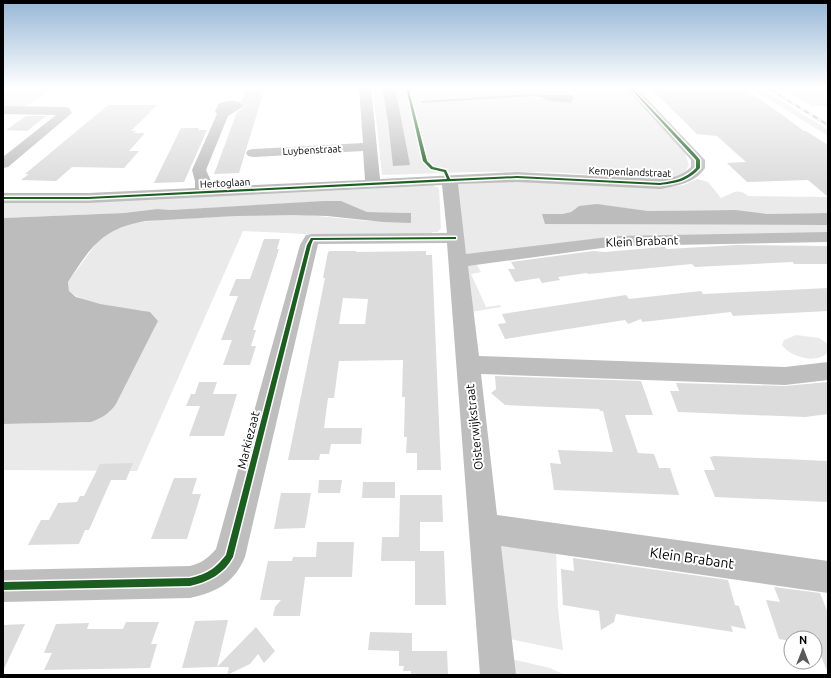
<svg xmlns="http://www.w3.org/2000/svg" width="831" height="678" font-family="Ubuntu,sans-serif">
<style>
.green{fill:#eaeaea}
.water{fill:#bcbcbc}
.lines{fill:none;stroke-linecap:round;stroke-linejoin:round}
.stream{fill:#bcbcbc;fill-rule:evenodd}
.building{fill:#dcdcdc;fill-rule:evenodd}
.minor{fill:#bebebe;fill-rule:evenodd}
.rail-casing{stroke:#bdbdbd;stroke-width:2.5}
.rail{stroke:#fff;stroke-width:1.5;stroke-dasharray:5;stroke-linecap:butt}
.cycleway-casing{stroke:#fff;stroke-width:3}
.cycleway{fill:#1b5e20;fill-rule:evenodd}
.labels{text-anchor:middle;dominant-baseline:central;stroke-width:4;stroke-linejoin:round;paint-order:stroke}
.far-street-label{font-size:10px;fill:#000;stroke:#fff}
.street-label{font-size:12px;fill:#000;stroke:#fff}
.near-street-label{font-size:14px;fill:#000;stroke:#fff}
</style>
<rect width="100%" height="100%" fill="#fff"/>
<g class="green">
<polygon points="3,87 55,87 23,108 3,108"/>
<path d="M373,87h252l60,66 4,12 -5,9c-32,12 -83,1 -117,-1 -62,-3 -124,0 -185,2z"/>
<polygon points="749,87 760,87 828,130 828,136"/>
<polygon points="780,87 828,87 828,106 812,106"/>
<path d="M697,179l11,3 13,16c11,-4 17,-11 27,-2l80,1v16l-61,1 -31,-4 -88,1 -47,-6 -25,3 -5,4 -9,2h-20l4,10 282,1v9h-26l-336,21 -9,-70 2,-1 56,-4 154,7 15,-2z"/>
<path d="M434,183v3l5,2 2,40 -3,4h-6v2h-128l-61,-3 -106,240 -134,-1v-46l88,-2c11,-4 19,-9 25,-18l39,-77 -10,-16c-24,-3 -57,-4 -76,-20l-1,-9 30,-41 18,-12 17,-6 37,-4 86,-4h51l61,6 43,1v-9l-44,-1 -26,-11h-11l-161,9 -12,-1 -33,4 -121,5v-17z"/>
<polygon points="467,264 477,265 481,272 471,274 486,307 500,305 501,307 471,312"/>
<path d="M796,335l23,3 9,6v8c-11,13 -38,5 -46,-7l2,-5z"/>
<polygon points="504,540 556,548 558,609 563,650 510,639 498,548"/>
<polygon points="511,659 550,668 565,675 512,675"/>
</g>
<g class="water">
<polygon points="382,87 395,87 410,165 393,166 388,121"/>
<polygon points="544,95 571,95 573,97 573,100 571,103 549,101 542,97"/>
<path d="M324,201h17l26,11 44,1v10l-28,-1 -56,-6 -35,-1 -56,1 -90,5c-44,7 -56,27 -78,61l1,9 7,6 24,7 50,8 8,9 -42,83c-6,9 -14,14 -25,18l-88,2v-206l121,-5 33,-4 13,1z"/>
<polygon points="597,204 648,211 736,210 767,214 828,213 828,225 545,224 542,214 562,214 571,212 579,206"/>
</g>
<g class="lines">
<polygon class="stream" points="533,94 550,97 549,98 533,96 422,103 421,102 422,101"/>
</g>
<g class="building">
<polygon points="247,87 265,87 239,173 214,174 237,112 245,106 241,102"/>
<polygon points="661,87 680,87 682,88 741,87 777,111 804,131 806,131 828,145 828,197 808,180 747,182 727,163 746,162 717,136 697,134 650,88"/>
<polygon points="108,105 157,105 131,131 136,131 134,133 145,133 129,151 139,151 124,168 72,167 56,181 21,180 29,174 25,174"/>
<polygon points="26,116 46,116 27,131 6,130"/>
<polygon points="181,128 199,128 198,130 207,130 184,182 154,183"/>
<polygon points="264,239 280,239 277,249 279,249 253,330 256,330 251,346 256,346 250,365 223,365 232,340 221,340 238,296 229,296 236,279 250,279"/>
<polygon points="737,245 828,246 828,264 794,264 793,262 695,267 692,264 588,274 587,273 558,277 560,280 542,283 539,278 515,282 508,269 515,269 511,262 593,251 605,252 662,247 665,247 667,249"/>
<path d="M330,251h26v1l70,-1v4h6l9,215h-24v-17h-11l1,-16h-3l1,-40h-3l1,-37 -64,1 -5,37h-6l-4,30h38l-1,16h-30l-2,10h-9l-1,6h-31l37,-182h-2l5,-26zM343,298l25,1 -3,25h-26z"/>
<polygon points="828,288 828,311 733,316 731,312 642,322 641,319 628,324 625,320 505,339 498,324 506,323 502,314 626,295 629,299 701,291 703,294"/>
<polygon points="495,376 641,381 653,415 625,415 638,453 654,454 659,468 670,468 679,495 554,490 550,463 561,464 558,450 613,452 603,411 600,411 599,409 505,405 491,393 496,389"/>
<polygon points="199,382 217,382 213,394 237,394 224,436 189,436 200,406 186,406 191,394 195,394"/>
<polygon points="828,382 828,414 805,417 678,412 670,391 679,391 676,383 785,386"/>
<polygon points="714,456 828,461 828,502 715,497 704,470 715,470 710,457"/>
<polygon points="133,463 126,480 111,480 89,530 85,530 79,544 28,545 41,520 49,520 58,503 77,502 80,496 84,496 100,464"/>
<polygon points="174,478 197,478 192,494 201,494 187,539 151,539"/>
<polygon points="319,480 342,480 340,493 318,493"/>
<polygon points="363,482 395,482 395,498 362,498"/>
<polygon points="281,493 311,493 305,528 274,529"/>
<polygon points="400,495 442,495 443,522 420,522 420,551 444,551 446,605 415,605 415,561 381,561 382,537 399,537"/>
<polygon points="317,542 354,542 352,577 305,577 300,616 273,616 275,607 281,600 260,600 268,561 292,561 293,557 316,557"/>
<polygon points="573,558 728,580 735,605 739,606 746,629 731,626 733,632 616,614 614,622 601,630 599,611 563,605 561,569 574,571"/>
<polygon points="774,587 820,593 828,613 828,671 827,671 817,646 815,645 815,638 791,638 791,641 779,639 766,600 780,602"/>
<polygon points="228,620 217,667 182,668 195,621"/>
<polygon points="126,622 159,622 151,644 157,644 150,668 44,670 52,653 44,653 56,624 89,623 87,629 123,629"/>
<polygon points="25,624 3,671 3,625"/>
<polygon points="256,627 275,651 264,663 258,654 250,664 227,675 229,668 228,667 217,667"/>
<polygon points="370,632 412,633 412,651 447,651 448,675 411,675 411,671 403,671 404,666 399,666 399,651 368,650"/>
</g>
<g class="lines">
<g class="minor">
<path d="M359,87h12l9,92 137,-7 143,7c12,-1 22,-3 31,-12v-7l-66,-73h11l69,73v8c-10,15 -28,18 -45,21l-143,-7 -59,2 8,70 151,-18 211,-4v10l-211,4 -149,20 11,90 306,11 43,-5v18l-43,5 -304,-11 16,141 331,46v32l-327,-47 15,129h-36l-33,-432 -129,1 -73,313c-11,26 -28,35 -55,41l-187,4v-32l187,-4c12,-3 18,-8 26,-17l84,-304 6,-10 6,-1 135,-1 -5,-48 -354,18h-85v-10h85l107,-5v-7l-3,-11 25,-56 -2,-3 4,-8c8,-2 19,-5 25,3l-16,10 -22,54 5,11 -1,6 155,-7 -2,-29 -110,6 -5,-1 -2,-3 2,-3 5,-1 110,-6z"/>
<polygon points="3,106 65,107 69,108 72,113 8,167 3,168 3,157 56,115 3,114"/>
</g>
<g class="rail-casing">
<polyline id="rail" points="766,87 828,125"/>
</g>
<use href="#rail" class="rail"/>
<g class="cycleway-casing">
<g id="cycleway">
<path d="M406,87h2l19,74 6,6 13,3 4,9 67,-3 143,7c15,-2 25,-4 36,-15v-8l-67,-73h2l64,67 5,6v8c-12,13 -23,15 -40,17l-143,-7 -429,21h-85v-2h85l359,-18 -3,-7 -13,-3 -8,-8z"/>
<path d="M455,237h1v2l-143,1 -2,5 -78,312c-9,17 -25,25 -43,29l-187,4v-8l187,-4c17,-4 25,-9 36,-23l81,-310 4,-7z"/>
</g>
</g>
<use href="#cycleway" class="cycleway"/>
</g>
<linearGradient id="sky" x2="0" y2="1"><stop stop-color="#96b7d6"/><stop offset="0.48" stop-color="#fff"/><stop offset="1" stop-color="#fff" stop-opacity="0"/></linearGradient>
<rect width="831" height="182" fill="url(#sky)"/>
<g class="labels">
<g class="far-street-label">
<text transform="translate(312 150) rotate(-3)">Luybenstraat</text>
<text transform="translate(630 172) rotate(2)">Kempenlandstraat</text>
<text transform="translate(225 183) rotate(-3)">Hertoglaan</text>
</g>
<g class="street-label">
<text transform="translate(642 241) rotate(-2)">Klein Brabant</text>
<text transform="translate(474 427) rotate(-96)">Oisterwijkstraat</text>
<text transform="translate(248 440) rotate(-76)">Markiezaat</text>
</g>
<g class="near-street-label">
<text transform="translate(692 558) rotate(8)">Klein Brabant</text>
</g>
</g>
<rect width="831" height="678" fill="none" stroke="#000000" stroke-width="8"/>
<g transform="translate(803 650)"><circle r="19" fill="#ffffff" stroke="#999999"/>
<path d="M0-3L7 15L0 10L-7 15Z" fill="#595959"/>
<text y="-6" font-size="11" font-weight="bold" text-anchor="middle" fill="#000000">N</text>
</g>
</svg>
